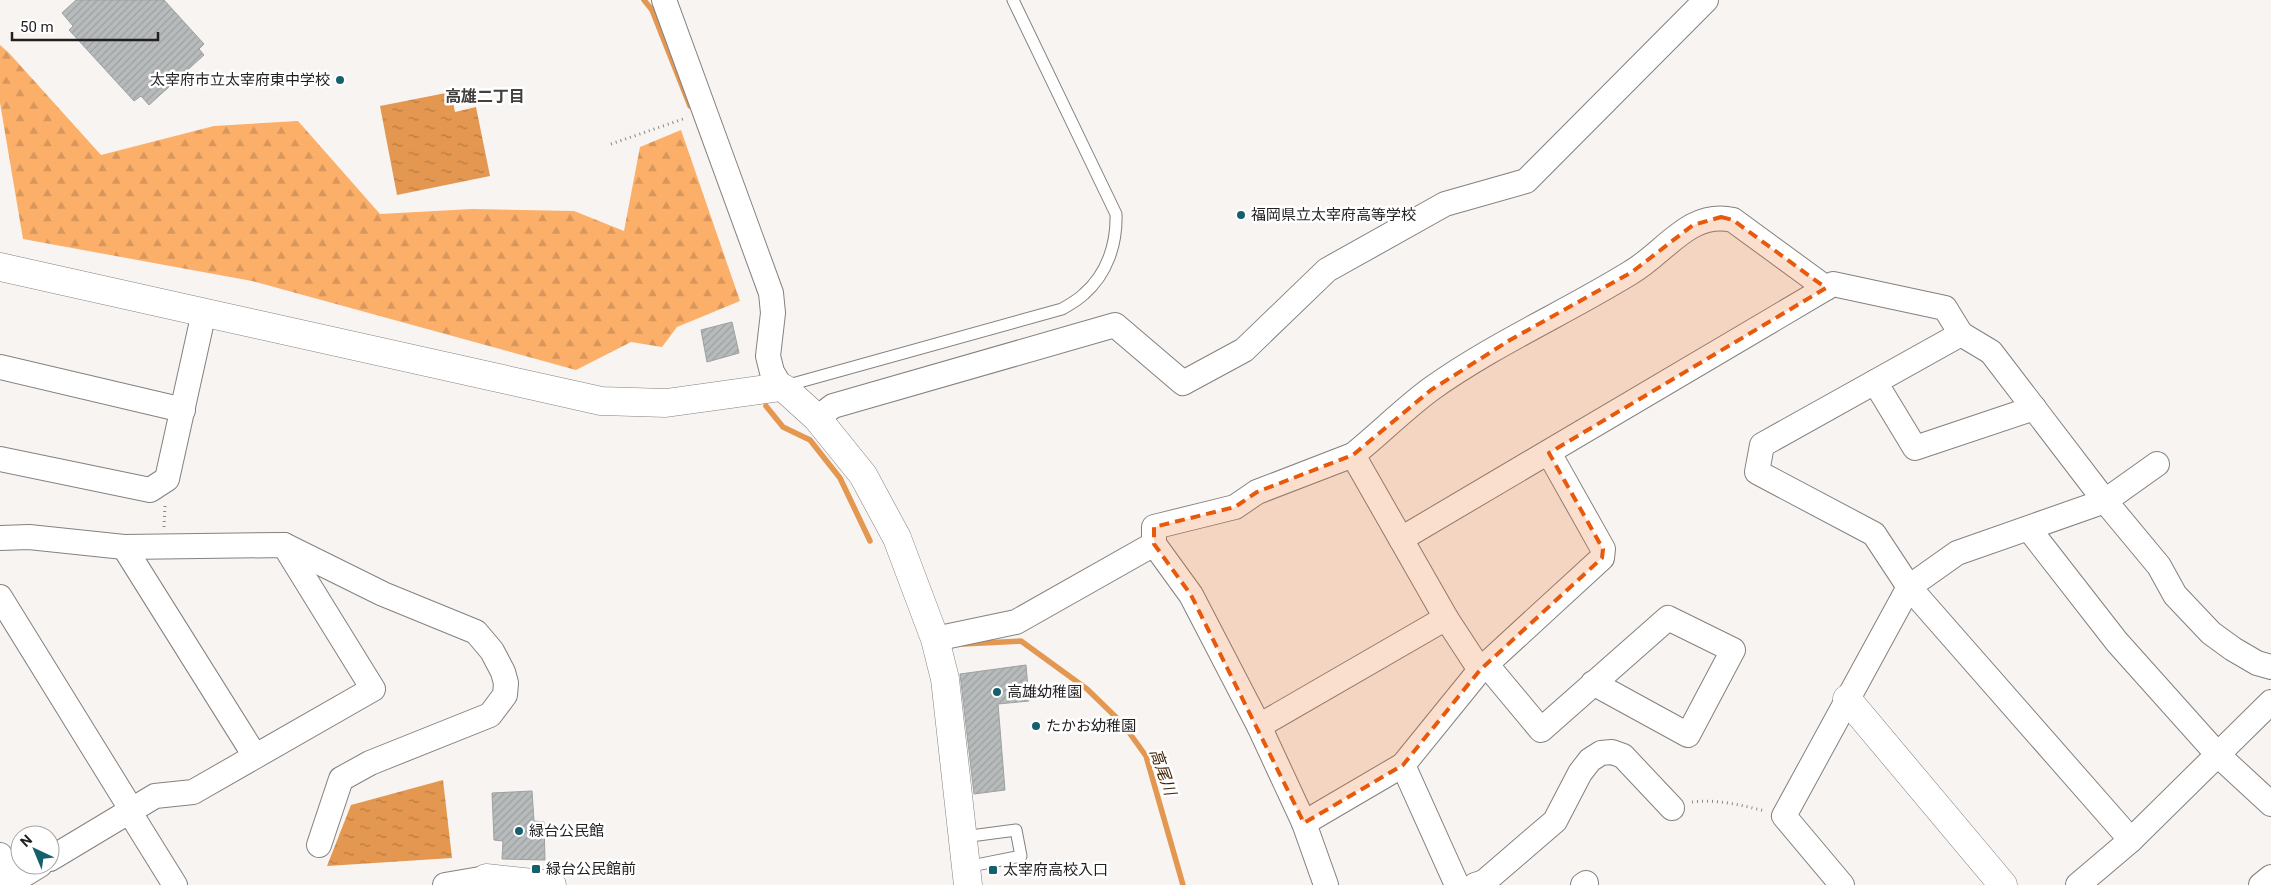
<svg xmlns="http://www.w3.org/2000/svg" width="2271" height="885" font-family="Roboto,'Noto Sans JP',sans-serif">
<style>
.forest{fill:url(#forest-firs)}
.water{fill:url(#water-ripples)}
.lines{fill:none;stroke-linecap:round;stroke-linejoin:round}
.stream{stroke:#e39750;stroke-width:5.5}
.building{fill:url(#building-hatch);stroke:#9da1a1}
.service-casing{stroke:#84817f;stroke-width:13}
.minor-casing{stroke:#84817f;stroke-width:26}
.tertiary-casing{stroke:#84817f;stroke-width:29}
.path{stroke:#8a8886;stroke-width:3;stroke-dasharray:1 4;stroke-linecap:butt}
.service{stroke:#fff;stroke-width:11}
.minor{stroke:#fff;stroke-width:24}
.tertiary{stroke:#fff;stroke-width:28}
.marked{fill:#e8590c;fill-opacity:0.2;stroke:#e8590c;stroke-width:4;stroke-dasharray:10 6;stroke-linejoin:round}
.poi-dot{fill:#15606d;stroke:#fff;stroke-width:2}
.labels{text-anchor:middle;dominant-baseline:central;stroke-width:5;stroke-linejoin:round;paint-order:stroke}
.poi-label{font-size:15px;fill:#211f1f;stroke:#fff;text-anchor:start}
.neighbourhood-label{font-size:16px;font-weight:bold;fill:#423f3d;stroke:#fff}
.water-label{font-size:16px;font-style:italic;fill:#3f2102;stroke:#fff}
</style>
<defs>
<pattern id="forest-firs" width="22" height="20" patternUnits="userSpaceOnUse" patternTransform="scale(1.25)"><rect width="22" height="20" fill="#fcaf69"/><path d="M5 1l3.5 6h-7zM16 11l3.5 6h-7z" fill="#d8965b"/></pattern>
<pattern id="water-ripples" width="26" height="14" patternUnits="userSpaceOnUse" patternTransform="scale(1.25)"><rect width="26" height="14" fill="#e39750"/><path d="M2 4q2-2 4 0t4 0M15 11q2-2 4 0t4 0" fill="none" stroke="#b87b42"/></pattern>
<pattern id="building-hatch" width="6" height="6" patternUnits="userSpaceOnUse" patternTransform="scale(1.25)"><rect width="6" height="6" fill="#b7bbbb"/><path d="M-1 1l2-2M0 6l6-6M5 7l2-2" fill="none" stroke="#9da0a0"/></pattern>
</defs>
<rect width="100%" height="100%" fill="#f7f4f1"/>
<polygon class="forest" points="0,45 9,53 101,155 214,126 298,121 380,214 472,209 574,211 624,231 640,147 681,130 740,301 677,327 662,347 631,342 576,370 252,281 23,239 0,103"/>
<g class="water">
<polygon points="451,92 455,112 476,107 490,176 397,195 380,106"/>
<polygon points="443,780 452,858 327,866 351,805"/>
</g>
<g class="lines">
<g class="stream">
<polyline points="644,0 652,10 690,106"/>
<polyline points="766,406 783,427 810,440 840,478 870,541"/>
<polyline points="963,644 1021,641 1087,689 1123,724 1146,756 1183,885"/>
</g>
</g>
<g class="building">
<polygon points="76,0 164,0 204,44 199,49 204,55 149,105 141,96 134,101 69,30 73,26 62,13"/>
<polygon points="732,322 739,353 707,362 701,330"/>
<polygon points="1026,665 1029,701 998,704 1005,790 974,794 960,674"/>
<polygon points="532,791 534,821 544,822 545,860 502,859 503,841 494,840 492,793"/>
</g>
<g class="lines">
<g class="service-casing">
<g id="service">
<path d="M785,386l277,-77c7,-4 16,-9 22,-15 23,-20 33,-50 32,-80l-103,-214"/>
<polyline points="963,837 1016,830 1021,856 966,867"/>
</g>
</g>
<g class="minor-casing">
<g id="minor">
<polyline points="664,0 771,293 773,313 768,356 772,372 781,387"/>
<polyline points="1961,334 1762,445 1757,472 1874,534 1909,587 2131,840"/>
<polyline points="0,367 183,410"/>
<polyline points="1875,382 1915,448 2034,408"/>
<polyline points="817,418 833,406 1115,325 1183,383 1244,350 1327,270 1445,204 1526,181 1706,0"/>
<polyline points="0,459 150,490 167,479 204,312"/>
<polyline points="2029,529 2117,642 2219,756 2271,804"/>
<polyline points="0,538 29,537 124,547 284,545 383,594 476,632 492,651 503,672 506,683 505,695 490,715 370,763 341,779 319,845"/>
<polyline points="1401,539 1833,284 1945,308 1961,334 1991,352 2105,501 2159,566 2175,595 2211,633 2233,649 2257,663 2271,667"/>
<polyline points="1154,544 1154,527 1235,507 1257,492 1353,455"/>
<polyline points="124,547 255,756"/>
<polyline points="0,597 131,809"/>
<polyline points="935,639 1016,622 1154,544 1191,595 1259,726 1304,823 1326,885"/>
<polyline points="1486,664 1541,730 1668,618 1733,650 1688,735 1593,683"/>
<path d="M1480,670l-34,-52 -93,-163c26,-21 51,-46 78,-66 63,-45 134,-76 199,-116 35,-20 59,-63 103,-53l93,68"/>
<polyline points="1259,726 1446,618"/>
<polyline points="1403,765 1457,885"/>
<polyline points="129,811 175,885"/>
<polyline points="1304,823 1403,765 1480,670 1602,558 1603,549 1549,453"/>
<polyline points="0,855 15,880"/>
<polyline points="50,859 155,796 193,792 373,689 284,545"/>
<polyline points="7,885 40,865"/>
<polyline points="445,885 486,878"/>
<polyline points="1475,885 1484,882 1555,821 1580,773 1590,760 1601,753 1612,752 1623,756 1672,808"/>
<polyline points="1583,885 1586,883"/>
<polyline points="1842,885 1784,816 1909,587 1957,553 2105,501 2157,464"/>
<polyline points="2078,885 2131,840 2271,702"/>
<polyline points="2261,885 2271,877"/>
</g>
</g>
<g class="tertiary-casing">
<g id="tertiary">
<polyline points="0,267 601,401 666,403 781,387 785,389 817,418 863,475 897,538 935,639 945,679 968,885"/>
<polyline points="1847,699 2003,885"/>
<polyline points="487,885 486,878 552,885"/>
</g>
</g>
<g class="path">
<polyline points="611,144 686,118"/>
<polyline points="164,527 165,505"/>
<path d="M1692,802c25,-3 49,3 73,9"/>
</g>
<use href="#service" class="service"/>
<use href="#minor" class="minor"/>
<use href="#tertiary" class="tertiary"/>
</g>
<path class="marked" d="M1721,217l12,3 93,68 -277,165 54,96 -1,9 -122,112 -77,95 -99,58 -113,-228 -37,-51v-17l81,-20 22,-15 96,-37 78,-65 79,-50 122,-68 61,-47z"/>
<g class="poi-dot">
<circle cx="340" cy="80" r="5"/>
<circle cx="1241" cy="215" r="5"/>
<circle cx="997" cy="692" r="5"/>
<circle cx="1036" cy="726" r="5"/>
<circle cx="519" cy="831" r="5"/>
<rect x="531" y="864" width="10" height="10" rx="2.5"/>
<rect x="988" y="865" width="10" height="10" rx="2.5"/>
</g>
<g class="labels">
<g class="poi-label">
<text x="330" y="80" text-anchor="end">太宰府市立太宰府東中学校</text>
<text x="1251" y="215">福岡県立太宰府高等学校</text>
<text x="1007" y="692">高雄幼稚園</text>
<text x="1046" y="726">たかお幼稚園</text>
<text x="529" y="831">緑台公民館</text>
<text x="546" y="869">緑台公民館前</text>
<text x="1003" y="870">太宰府高校入口</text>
</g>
<g class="neighbourhood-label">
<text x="485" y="96">高雄二丁目</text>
</g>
<g class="water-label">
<text transform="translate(1163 772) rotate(71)">高尾川</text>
</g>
</g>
<g transform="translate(35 850) rotate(316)"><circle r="24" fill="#ffffff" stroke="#a6a5a5"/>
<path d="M0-4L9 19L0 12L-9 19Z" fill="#15606d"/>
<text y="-8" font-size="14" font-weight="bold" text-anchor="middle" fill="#211f1f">N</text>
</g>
<path d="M12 32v8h146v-8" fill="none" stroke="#211f1f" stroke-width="2.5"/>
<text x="20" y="32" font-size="15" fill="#211f1f" stroke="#ffffff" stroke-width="4" paint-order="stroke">50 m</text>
</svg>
